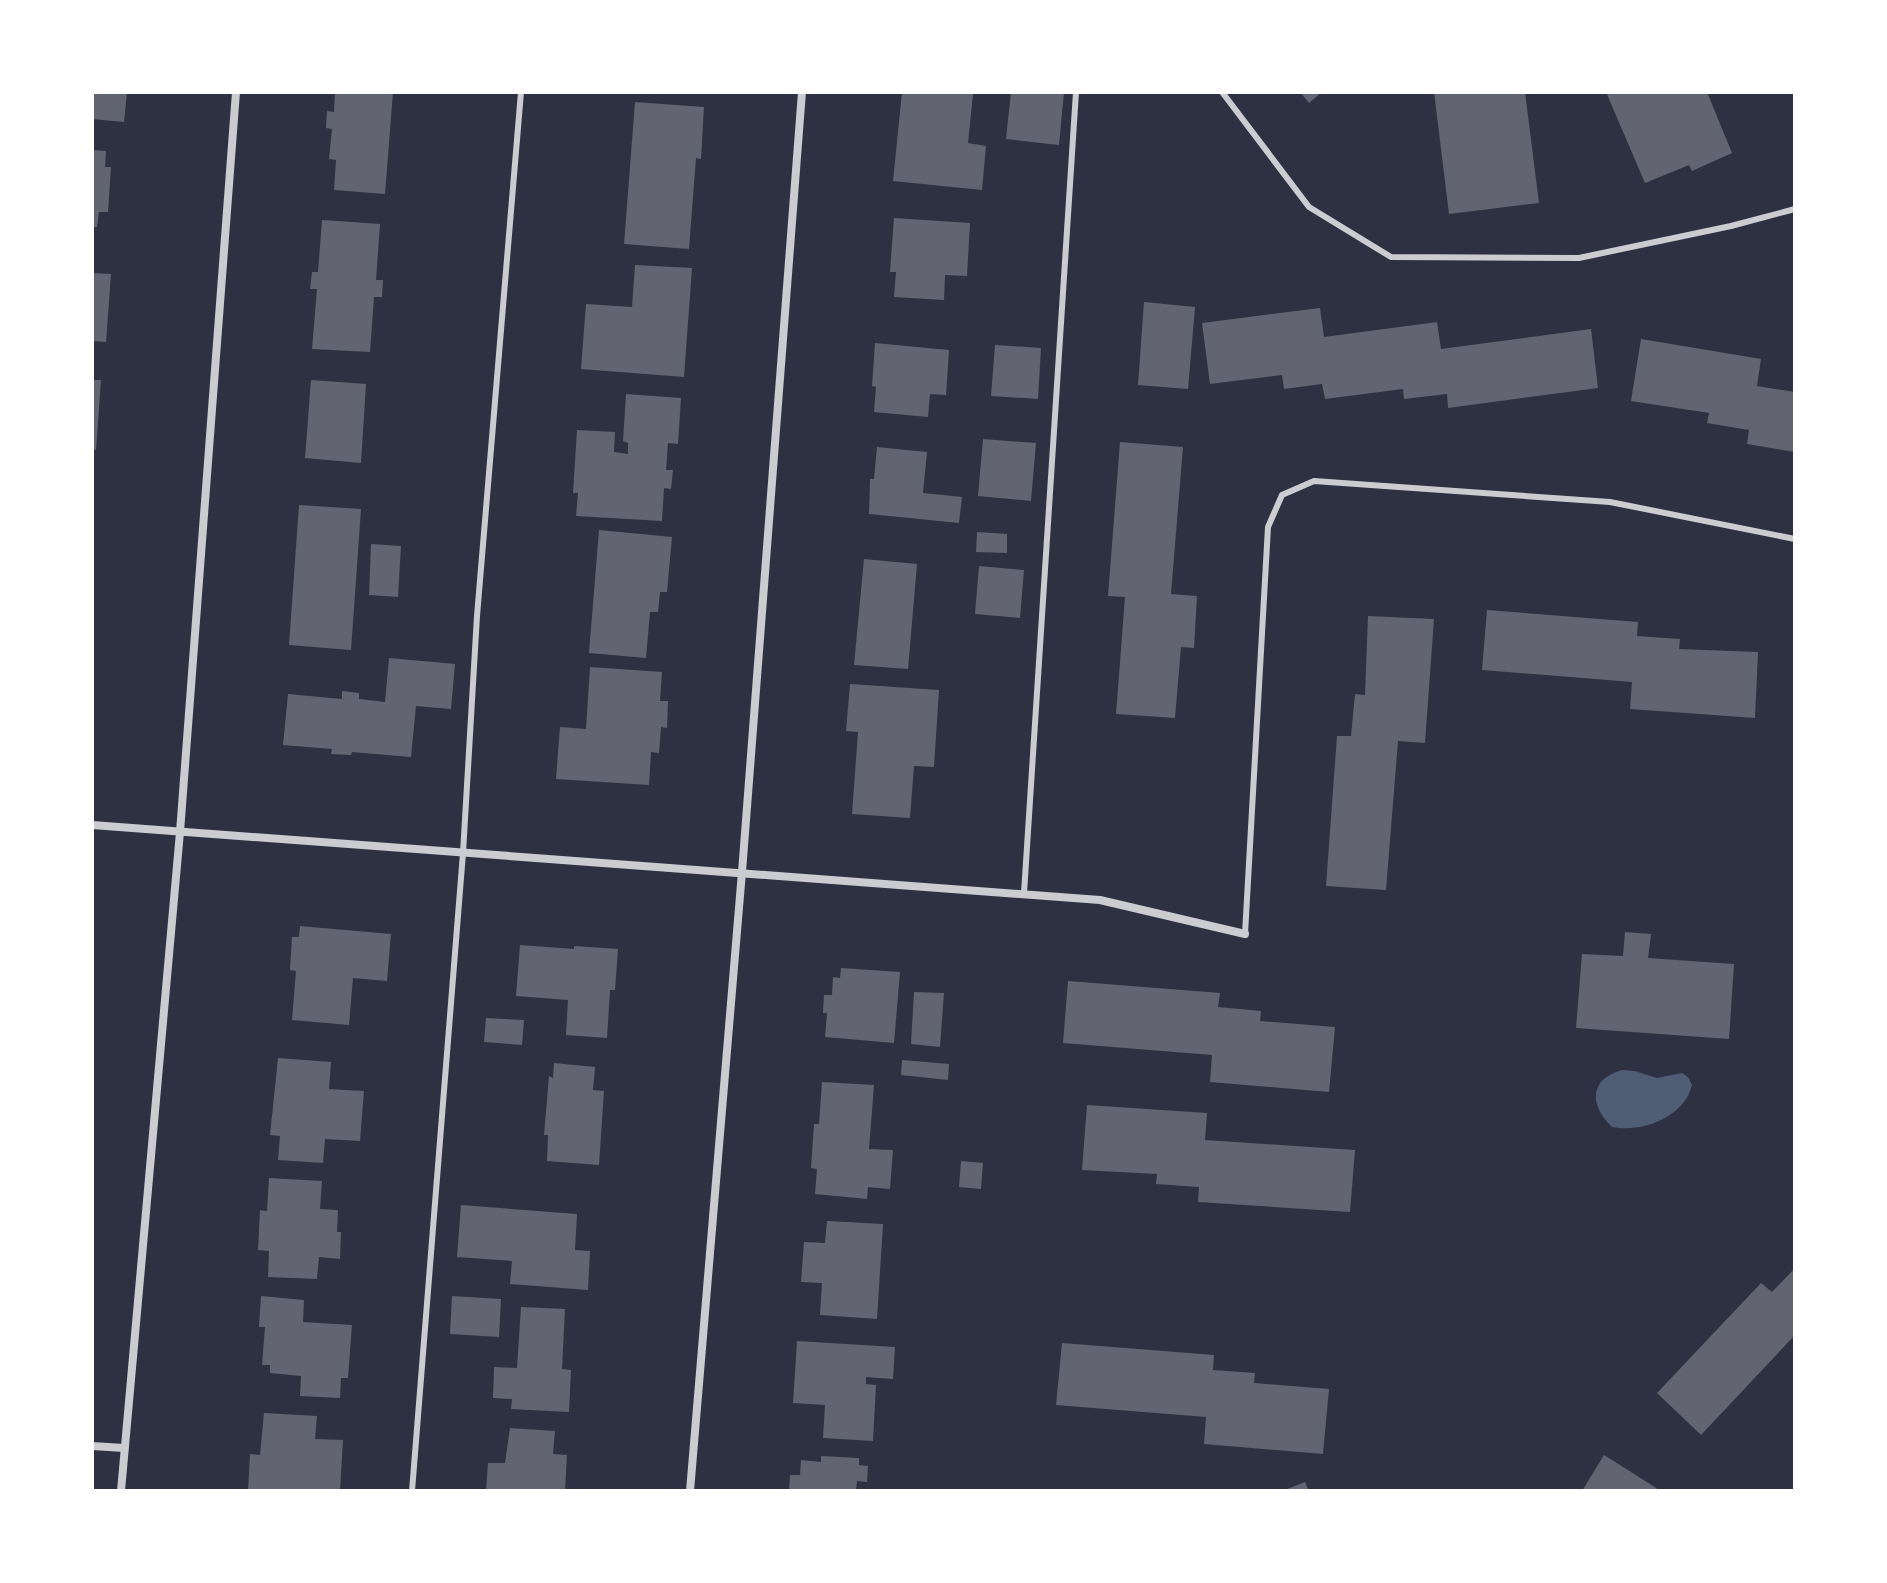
<svg xmlns="http://www.w3.org/2000/svg" width="1887" height="1583" font-family="Arial,sans-serif">
<style>
.water{fill:#4f5d75}
.building{fill:#626471}
.lines{fill:none;stroke-linecap:round;stroke-linejoin:round}
.service{stroke:#caccd0;stroke-width:6}
.minor{stroke:#caccd0;stroke-width:8}
</style>
<rect width="100%" height="100%" fill="#2d3142"/>
<path class="water" d="M1622,1070l13,1 22,7 25,-5 6,4 4,8c-8,33 -51,48 -80,42 -23,-22 -23,-48 10,-57z"/>
<g class="building">
<polygon points="92,92 127,92 124,122 92,119"/>
<polygon points="335,92 393,92 385,194 334,190 336,160 329,159 332,129 326,128 327,111 334,112"/>
<polygon points="902,92 973,94 968,143 986,146 982,190 893,181"/>
<polygon points="1011,92 1064,92 1059,145 1006,139"/>
<polygon points="1300,92 1322,92 1309,103"/>
<polygon points="1434,92 1525,92 1539,203 1449,214"/>
<polygon points="1606,92 1707,92 1732,153 1692,171 1689,165 1645,183"/>
<polygon points="635,102 704,107 701,159 696,158 689,249 624,244"/>
<polygon points="92,150 106,151 105,167 111,167 108,212 99,212 97,227 92,227"/>
<polygon points="894,218 970,223 967,276 945,275 944,300 894,297 896,272 890,272"/>
<polygon points="322,220 380,224 376,280 383,280 382,297 374,297 370,352 312,349 317,289 310,289 312,272 318,272"/>
<polygon points="635,265 692,268 684,377 581,369 586,304 632,307"/>
<polygon points="92,273 111,274 106,342 92,341"/>
<polygon points="1144,302 1195,307 1188,389 1138,385"/>
<polygon points="1320,308 1324,337 1437,322 1441,349 1591,329 1598,388 1448,408 1447,394 1404,399 1403,389 1325,399 1322,384 1284,389 1282,375 1210,384 1202,323"/>
<polygon points="1641,339 1761,359 1757,386 1795,392 1795,452 1747,444 1749,430 1707,423 1709,413 1631,401"/>
<polygon points="875,343 949,350 946,395 930,394 928,417 874,412 876,387 872,386"/>
<polygon points="995,345 1041,348 1038,399 991,396"/>
<polygon points="92,380 101,380 96,450 92,449"/>
<polygon points="311,380 366,384 361,463 305,458"/>
<polygon points="626,394 681,398 678,444 668,443 666,470 673,470 671,489 664,488 662,521 576,516 578,493 573,493 577,430 615,432 614,452 628,454 628,443 623,441"/>
<polygon points="983,439 1036,443 1031,501 978,496"/>
<polygon points="1120,442 1183,447 1171,594 1197,596 1194,648 1181,647 1175,718 1116,714 1125,597 1108,596"/>
<polygon points="877,447 927,452 923,493 962,497 959,523 869,514 870,479 874,479"/>
<polygon points="299,505 361,509 351,650 289,645"/>
<polygon points="599,530 672,537 667,592 660,592 658,612 650,612 646,658 589,653"/>
<polygon points="977,532 1007,534 1007,553 976,552"/>
<polygon points="371,544 401,546 398,597 369,595"/>
<polygon points="864,559 917,564 908,669 854,665"/>
<polygon points="979,566 1024,570 1020,618 975,614"/>
<polygon points="1487,610 1638,622 1637,636 1680,639 1679,649 1758,652 1755,718 1630,709 1632,682 1482,670"/>
<polygon points="1368,616 1434,619 1425,743 1398,741 1386,890 1326,886 1337,736 1351,736 1355,694 1365,695"/>
<polygon points="389,658 455,664 451,709 416,706 411,757 352,752 351,755 331,754 332,749 283,745 288,694 342,699 342,691 359,693 359,699 385,702"/>
<polygon points="590,667 662,672 660,701 668,701 667,728 661,727 659,753 651,752 649,785 556,779 560,727 586,729"/>
<polygon points="850,684 939,690 934,767 914,766 910,818 852,814 858,732 846,731"/>
<polygon points="300,926 391,934 387,981 353,978 349,1025 292,1020 296,971 290,970 292,937 299,937"/>
<polygon points="1625,932 1651,934 1648,958 1734,964 1729,1039 1576,1028 1582,954 1623,956"/>
<polygon points="520,945 574,949 574,946 618,949 615,990 610,990 607,1038 566,1035 568,1000 516,996"/>
<polygon points="841,968 900,972 894,1043 825,1037 827,1013 823,1013 824,995 832,995 833,977 840,978"/>
<polygon points="1068,981 1220,993 1218,1007 1261,1011 1260,1021 1335,1027 1329,1092 1210,1082 1212,1055 1063,1043"/>
<polygon points="914,992 944,993 940,1047 911,1044"/>
<polygon points="486,1018 524,1020 522,1045 484,1042"/>
<polygon points="278,1058 331,1062 329,1089 364,1091 360,1141 325,1139 323,1163 278,1160 280,1136 270,1135"/>
<polygon points="902,1060 949,1064 948,1080 901,1075"/>
<polygon points="554,1063 595,1067 593,1090 604,1091 599,1165 547,1161 548,1135 544,1135 549,1076 553,1078"/>
<polygon points="822,1082 874,1085 869,1149 893,1150 890,1189 868,1187 867,1199 815,1194 817,1169 811,1168 814,1124 819,1124"/>
<polygon points="1087,1105 1207,1113 1205,1140 1355,1150 1350,1212 1198,1202 1199,1187 1156,1184 1157,1174 1082,1170"/>
<polygon points="961,1161 983,1163 981,1189 959,1187"/>
<polygon points="269,1178 322,1181 320,1209 338,1210 337,1232 341,1232 340,1259 319,1257 317,1279 268,1277 269,1251 258,1250 260,1210 267,1211"/>
<polygon points="461,1205 577,1214 575,1250 590,1251 588,1290 510,1284 512,1261 457,1257"/>
<polygon points="827,1221 883,1224 877,1319 820,1315 822,1283 801,1282 804,1242 825,1243"/>
<polygon points="1795,1268 1795,1335 1701,1435 1657,1393 1761,1283 1772,1292"/>
<polygon points="261,1296 304,1300 303,1322 352,1325 348,1378 341,1378 340,1398 300,1396 301,1376 270,1373 270,1365 262,1365 265,1327 259,1327"/>
<polygon points="452,1296 501,1299 499,1337 450,1334"/>
<polygon points="521,1307 565,1309 562,1369 571,1370 569,1412 511,1409 512,1399 493,1398 494,1367 517,1368"/>
<polygon points="797,1341 895,1347 893,1379 866,1377 866,1384 876,1385 873,1441 823,1438 825,1405 793,1403"/>
<polygon points="1062,1343 1214,1355 1213,1370 1255,1373 1254,1383 1329,1389 1323,1454 1204,1444 1206,1417 1056,1405"/>
<polygon points="264,1413 317,1416 315,1439 343,1440 340,1491 248,1491 250,1454 260,1455"/>
<polygon points="510,1428 555,1431 553,1454 567,1455 565,1491 486,1491 488,1463 505,1463"/>
<polygon points="1604,1455 1661,1491 1582,1491"/>
<polygon points="821,1456 859,1458 859,1465 868,1466 867,1482 857,1481 856,1491 789,1491 790,1475 800,1475 801,1460 821,1462"/>
<polygon points="1305,1482 1309,1491 1282,1491"/>
</g>
<g class="lines">
<g class="service">
<polyline points="1222,92 1309,207 1391,257 1579,258 1731,226 1795,209"/>
<polyline points="1024,893 1076,92"/>
<polyline points="1245,934 1268,527 1282,495 1314,481 1610,502 1795,539"/>
<polyline points="412,1491 463,853 477,616 521,92"/>
</g>
<g class="minor">
<polyline points="92,825 1100,900 1245,934"/>
<polyline points="92,1446 124,1448"/>
<polyline points="121,1491 180,832 236,92"/>
<polyline points="690,1491 742,872 802,92"/>
</g>
</g>
<rect width="1887" height="1583" fill="none" stroke="#ffffff" stroke-width="188"/>
</svg>
